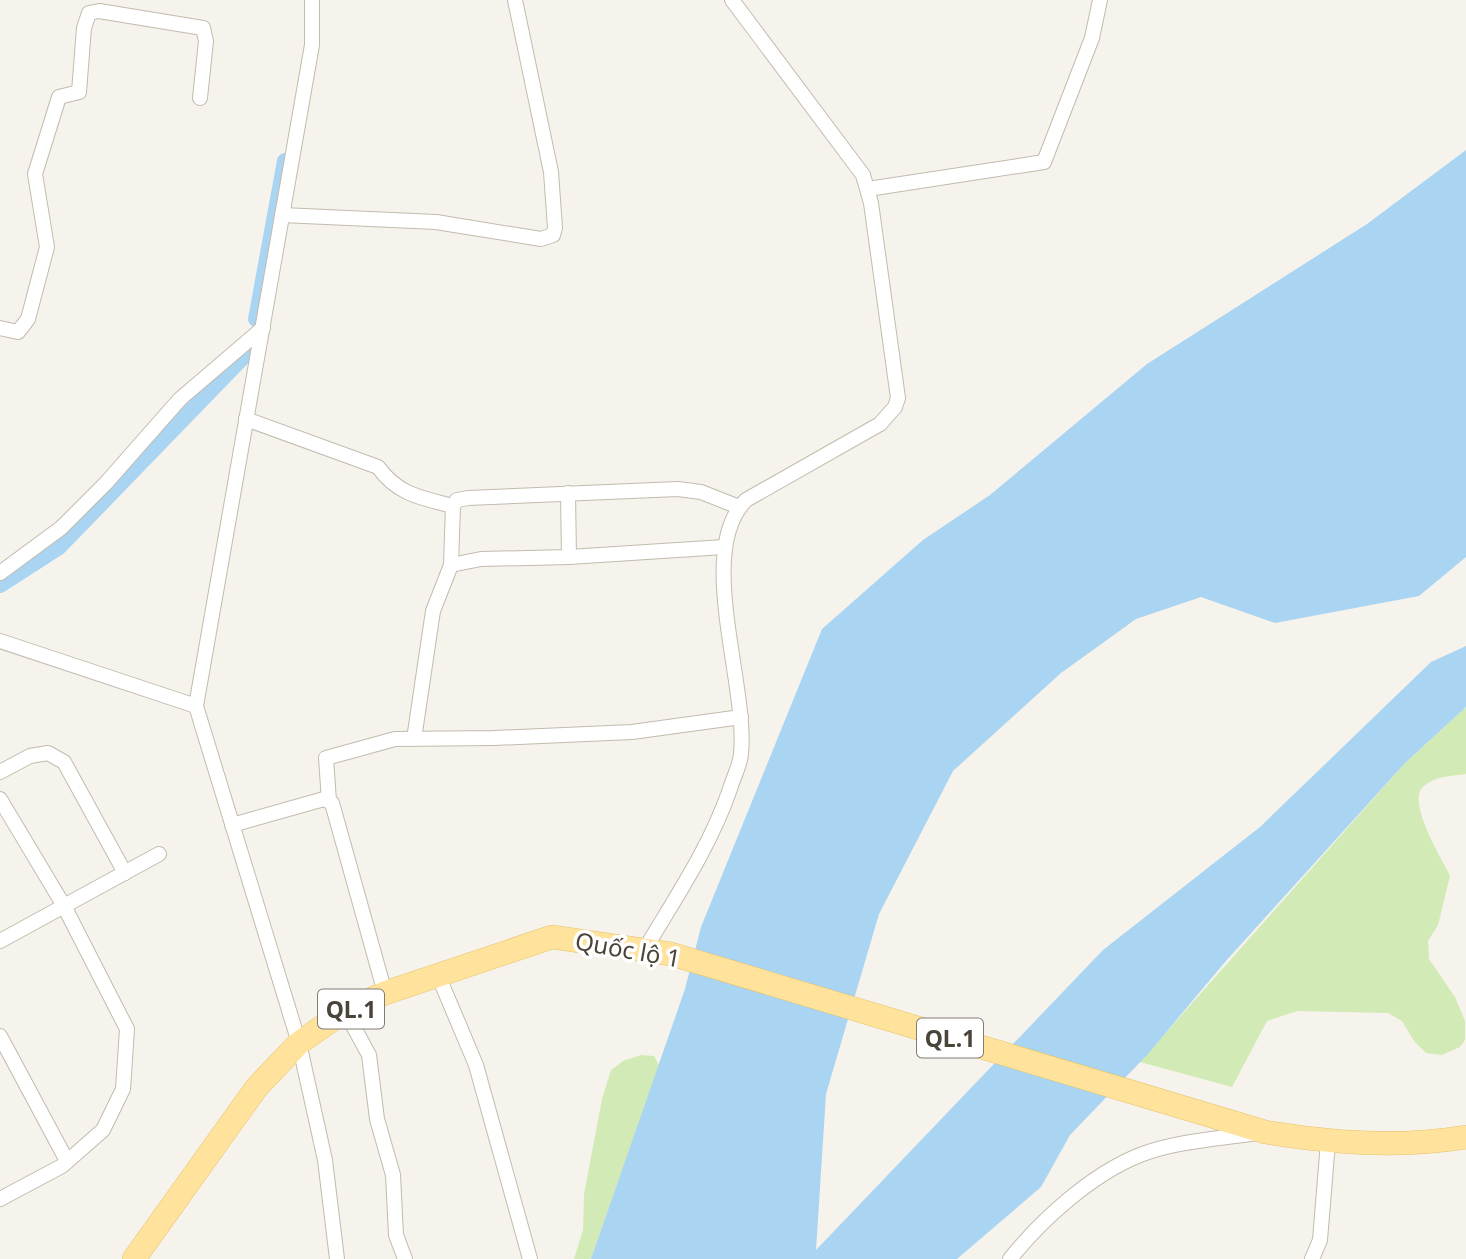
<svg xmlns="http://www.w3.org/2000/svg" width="1466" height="1259" font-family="'Noto Sans',sans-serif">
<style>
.green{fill:#d2eab5}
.water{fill:#a9d4f2}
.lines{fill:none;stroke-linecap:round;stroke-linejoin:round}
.canal{stroke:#a9d4f2;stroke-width:16}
.street-casing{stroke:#c2bbae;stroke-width:16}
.primary-casing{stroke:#e6c16a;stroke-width:24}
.street{stroke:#fff;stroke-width:14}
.primary{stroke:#ffe39c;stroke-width:23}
.labels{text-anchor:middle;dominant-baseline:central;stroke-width:7;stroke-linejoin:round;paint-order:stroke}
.shield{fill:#fff;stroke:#817c74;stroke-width:2}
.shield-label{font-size:23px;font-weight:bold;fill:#4b4439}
.street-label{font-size:24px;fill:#4b4439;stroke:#fff}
</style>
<rect width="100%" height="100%" fill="#f6f3ec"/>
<g class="green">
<path d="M1466,707v67c-14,2 -31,2 -42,12 -19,14 18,73 26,90l-12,49 -10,16 1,18 26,38 10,24v19l-5,7 -18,8 -16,-2 -12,-12 -12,-20 -14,-8 -91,-2 -30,10 -35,66 -92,-25 265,-299z"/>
<polygon points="641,1055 654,1056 659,1065 591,1259 574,1259 583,1230 584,1194 602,1099 611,1070 623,1061"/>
</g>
<polygon class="water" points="1466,150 1466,557 1419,596 1275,623 1201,597 1136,619 1061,673 953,771 879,914 826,1094 816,1250 1103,950 1260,827 1431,662 1466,646 1466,707 1405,763 1225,962 1148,1054 1070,1135 1041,1187 957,1259 591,1259 685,989 701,927 822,629 923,540 990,495 1147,364 1367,224"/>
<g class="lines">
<g class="canal">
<polyline points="256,319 285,161"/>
<polyline points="0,585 59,547 246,354"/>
</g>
<g class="street-casing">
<g id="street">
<polyline points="312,0 312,45 196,706 299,1043 325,1160 337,1259"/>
<polyline points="868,189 1044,162 1092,38 1100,0"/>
<polyline points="282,215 436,222 541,239 553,235 555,228 551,172 515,0"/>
<polyline points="0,328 18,332 28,319 47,247 35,174 59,97 79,92 84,28 89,13 99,11 203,28 206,41 200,98"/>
<path d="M246,419l132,48c20,28 44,31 75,39"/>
<polyline points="568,493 569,557"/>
<polyline points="451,565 453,506 457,500 468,498 678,489 701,492 739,507"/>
<polyline points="0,573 61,528 106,483 180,399 263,328"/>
<polyline points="0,641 196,706"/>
<polyline points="414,739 433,611 451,565 481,559 569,557 724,547"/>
<polyline points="0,772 30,756 48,753 64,762 125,873"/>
<polyline points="0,799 64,906 127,1029 123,1089 103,1130 62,1166 0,1199"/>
<polyline points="329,801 326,758 395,739 494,738 632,732 741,717"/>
<polyline points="232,825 324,799 332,803 385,993"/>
<polyline points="0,941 159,854"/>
<path d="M645,949c31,-52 65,-102 85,-160 3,-11 10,-23 11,-35 7,-70 -46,-203 5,-254l134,-76 15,-17 3,-9 -27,-195 -8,-28 -131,-175"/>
<polyline points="438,975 476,1065 530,1259"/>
<polyline points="345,1011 369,1055 377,1119 393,1175 396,1235 405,1259"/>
<polyline points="0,1036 67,1161"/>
<path d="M1010,1259c32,-40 82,-85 130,-104 36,-14 79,-16 116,-22"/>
<polyline points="1312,1259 1320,1240 1328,1142"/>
</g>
</g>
<g class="primary-casing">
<path id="primary" d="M134,1259l123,-172 42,-44 46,-32 40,-18 167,-56 119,17 594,178c69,11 131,16 201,5"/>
</g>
<use href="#street" class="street"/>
<use href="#primary" class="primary"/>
</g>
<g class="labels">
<g class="shield">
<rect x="318" y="989.5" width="66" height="39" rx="5"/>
<rect x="917" y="1018.5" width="66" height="39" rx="5"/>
</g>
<g class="shield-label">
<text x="351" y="1009">QL.1</text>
<text x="950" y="1038">QL.1</text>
</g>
<g class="street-label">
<text transform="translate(628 949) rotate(10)">Quốc lộ 1</text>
</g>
</g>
</svg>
